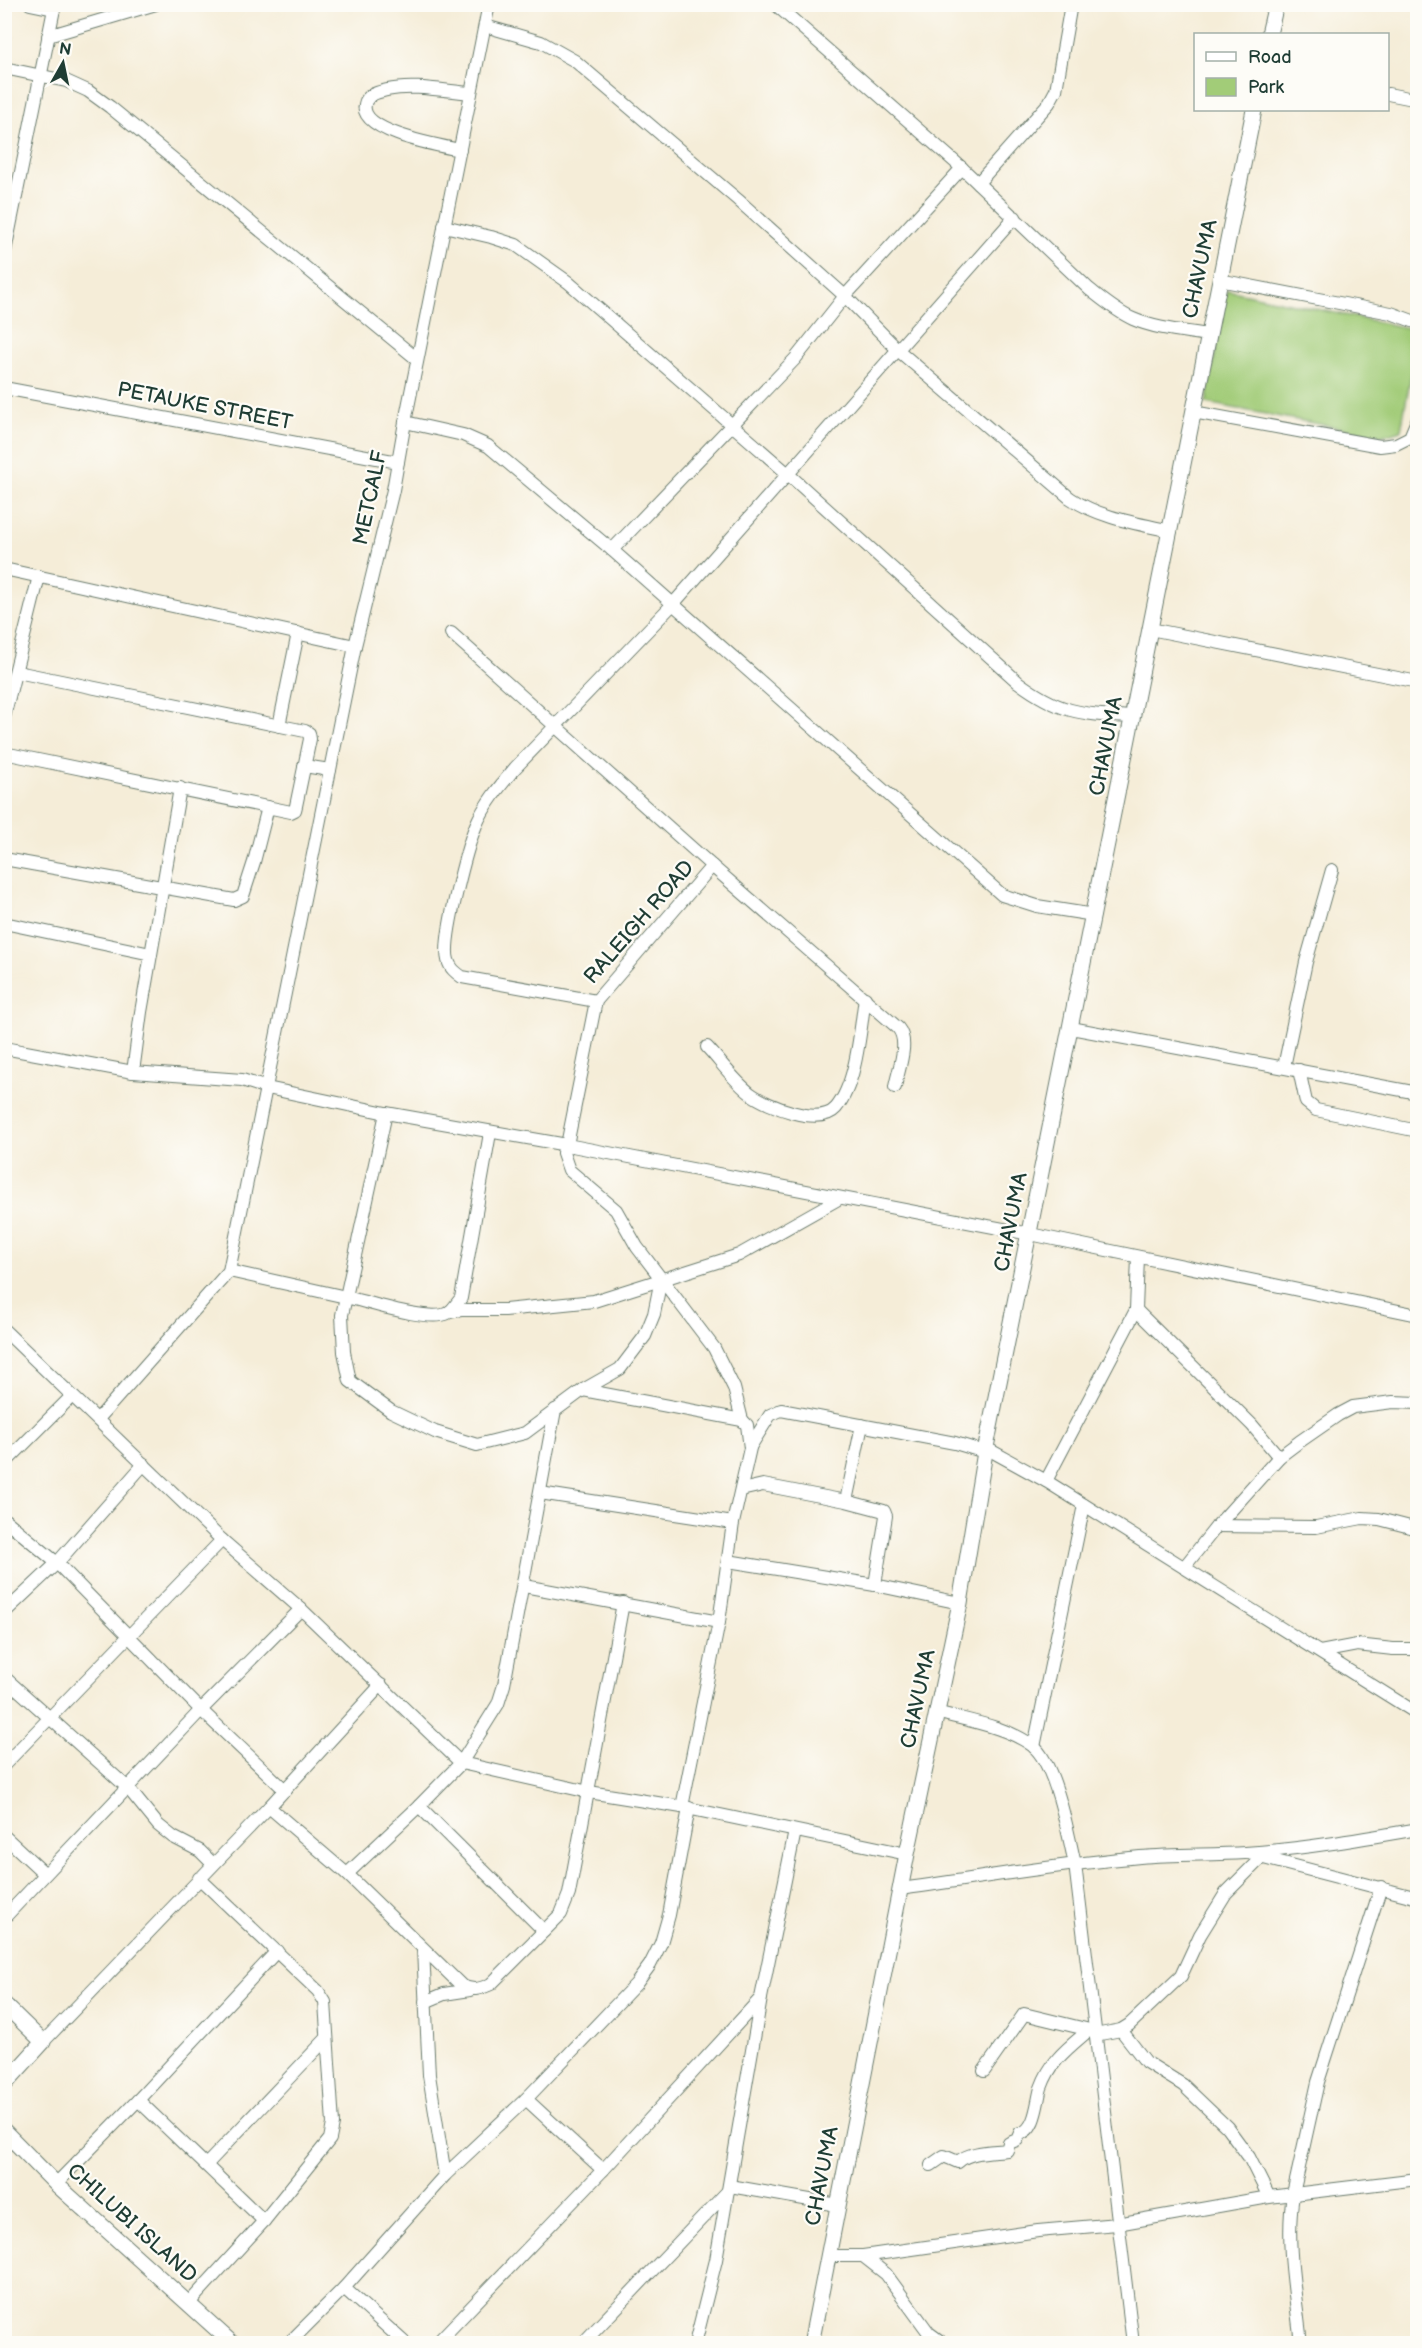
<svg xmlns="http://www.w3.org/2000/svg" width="1422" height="2348" font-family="'Balsamiq Sans',sans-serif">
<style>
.green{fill:#a2cc78;stroke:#608456;stroke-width:1.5}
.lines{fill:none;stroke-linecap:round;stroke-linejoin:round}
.minor-casing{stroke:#6a7b6d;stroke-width:14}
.tertiary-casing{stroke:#6a7b6d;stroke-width:17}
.minor{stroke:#fff;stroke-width:12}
.tertiary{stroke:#fff;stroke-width:15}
.labels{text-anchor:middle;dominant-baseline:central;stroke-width:4.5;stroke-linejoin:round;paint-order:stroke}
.street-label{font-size:21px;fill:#1f3d34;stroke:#fdfcf7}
</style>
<rect width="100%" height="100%" fill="#fdfcf7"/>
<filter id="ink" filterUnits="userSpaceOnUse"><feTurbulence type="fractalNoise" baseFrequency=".0167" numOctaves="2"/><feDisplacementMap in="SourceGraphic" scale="12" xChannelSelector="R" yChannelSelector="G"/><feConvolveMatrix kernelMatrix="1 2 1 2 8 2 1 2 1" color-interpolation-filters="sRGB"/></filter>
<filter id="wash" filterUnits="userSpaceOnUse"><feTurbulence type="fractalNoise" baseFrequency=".008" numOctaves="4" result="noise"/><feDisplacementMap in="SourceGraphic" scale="24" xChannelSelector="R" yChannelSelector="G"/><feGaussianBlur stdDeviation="1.35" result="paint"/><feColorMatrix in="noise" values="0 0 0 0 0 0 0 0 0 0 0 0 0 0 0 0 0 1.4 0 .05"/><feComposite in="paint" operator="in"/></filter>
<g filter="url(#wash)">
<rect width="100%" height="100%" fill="#f5edd8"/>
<polygon class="green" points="1227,290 1407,328 1417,337 1417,342 1401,430 1382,436 1206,403"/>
</g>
<g filter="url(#ink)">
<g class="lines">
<g class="minor-casing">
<g id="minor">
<polyline points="30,4 54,9"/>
<path d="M775,4l187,164 127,121c14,11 28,23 44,30 23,10 51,12 75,16"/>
<path d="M485,26l56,16 34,19 163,139 107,96 54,55 171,147c30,20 65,25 101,33"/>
<polyline points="48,36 156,4"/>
<polyline points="4,68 66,81 88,91 110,107 417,359"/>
<polyline points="1388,94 1418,100"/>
<path d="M460,150c-19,-4 -102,-18 -95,-46 2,-10 14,-12 22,-14 27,-6 57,1 84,3"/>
<polyline points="978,183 1049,103 1056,90 1071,4"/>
<path d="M444,226l47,11 25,8 52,37 219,191 231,209c43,32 63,32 115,35"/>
<polyline points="4,256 55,4"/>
<polyline points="1219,280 1391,313 1418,323"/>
<polyline points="4,388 398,462"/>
<polyline points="1193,412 1380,446 1396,444 1410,437 1418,418"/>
<polyline points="405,422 463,435 488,446 612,550 1002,895 1037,906 1094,915"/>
<polyline points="612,550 795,359 845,296 962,168"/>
<polyline points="4,569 355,646"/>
<polyline points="1150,629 1418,682"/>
<path d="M451,633l261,233 186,162c12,14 0,42 -3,59"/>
<polyline points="4,717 39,576"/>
<polyline points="279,726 298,633"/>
<polyline points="4,753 291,812 295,810 296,806 310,739 309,733 305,731 17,672"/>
<polyline points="304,766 330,770"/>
<polyline points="4,859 234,900 243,896 254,862 268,807"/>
<polyline points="4,923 151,954"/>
<path d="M596,1001l-134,-24c-7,-5 -12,-9 -14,-17 -6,-20 19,-113 28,-135 9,-21 24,-39 39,-57l158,-164 342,-387"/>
<polyline points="1071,1028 1418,1093"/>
<path d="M707,1047c14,15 27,34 44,47 17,12 68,33 85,14 21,-25 24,-78 29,-110"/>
<polyline points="4,1048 133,1072 242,1080 267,1088 386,1113 567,1145 596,1001 712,866"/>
<polyline points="1284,1067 1306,962 1332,870"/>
<polyline points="1299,1070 1306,1102 1316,1110 1418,1131"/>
<polyline points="133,1072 141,1012 180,788"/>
<path d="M490,1133l-29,165c-4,5 -8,12 -13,15 -18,10 -80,-11 -102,-16l-4,18 2,37 6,29 41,30 44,21 42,13 48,-12 58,-43 37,-21 25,-33 9,-22 7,-35"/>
<polyline points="229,1271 346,1297 386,1113"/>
<polyline points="1136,1310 1252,1425 1279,1457"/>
<polyline points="449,1312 461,1310 505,1310 594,1301 739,1255 840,1198"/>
<polyline points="4,1330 222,1540 301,1609 461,1763 498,1704 504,1685 555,1410"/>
<polyline points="583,1390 742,1420 747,1425 750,1448 733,1523 719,1622 682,1807"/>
<polyline points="98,1419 229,1271 355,646 393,490 405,422 489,4"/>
<polyline points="742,1420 734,1388 714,1348 637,1247 616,1210 569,1170 563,1153 567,1145 1030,1234 1418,1315"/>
<polyline points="750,1447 770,1415 781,1410 955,1443 985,1452"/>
<polyline points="986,1448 1046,1481 1418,1714"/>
<polyline points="4,1464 72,1396"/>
<polyline points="1046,1481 1136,1310 1138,1257"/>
<polyline points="741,1490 763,1485 846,1501 884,1511 886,1516 875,1585"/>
<polyline points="540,1493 733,1523"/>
<polyline points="846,1501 862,1425"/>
<polyline points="4,1519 57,1563 201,1710 285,1790"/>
<polyline points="1217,1526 1316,1527 1362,1518 1379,1519 1418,1529"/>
<polyline points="728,1561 875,1585 960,1603"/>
<polyline points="1185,1566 1217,1526 1279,1457 1299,1442 1338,1415 1353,1407 1393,1402 1418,1403"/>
<polyline points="524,1586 719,1622"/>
<polyline points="4,1613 57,1563 144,1464"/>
<polyline points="1320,1652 1357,1645 1393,1649 1418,1649"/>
<polyline points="4,1677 128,1788 158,1825 173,1837 200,1851 213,1864"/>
<path d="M936,1712c32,9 70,14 97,34 23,19 35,88 42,118l58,480"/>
<polyline points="1034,1747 1084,1505"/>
<polyline points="4,1765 222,1540"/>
<polyline points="419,1806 544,1931"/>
<path d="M269,1807l78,67 115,112c12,5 18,3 29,-2l70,-70 8,-20 54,-291"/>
<polyline points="4,1836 45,1874"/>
<polyline points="1256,1856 1418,1898"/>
<polyline points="347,1874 419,1806 461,1763 589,1792 682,1807 907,1854"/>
<path d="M900,1889c80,-11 160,-25 240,-32 35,-3 70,-2 105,-4 58,-4 115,-14 173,-24"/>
<polyline points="4,1918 201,1710 301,1609"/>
<polyline points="423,1949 429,2075 445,2175"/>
<polyline points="425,2002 444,1994 470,1990"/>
<polyline points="1121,2030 1146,2062 1183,2085 1227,2127 1249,2157 1269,2197"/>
<polyline points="1095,2035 1121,2030 1129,2025 1181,1976 1200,1935 1226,1893 1262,1857"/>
<polyline points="43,2042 269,1807 381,1685"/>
<polyline points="984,2071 1024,2014 1094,2031"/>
<polyline points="526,2099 603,2170"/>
<polyline points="138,2100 264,2221"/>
<polyline points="206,2165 327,2038"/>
<path d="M931,2165l13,-9 14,6c12,-11 34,-10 49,-12l2,-7 8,-3 3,-7c16,-2 17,-32 21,-45 10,-28 26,-39 48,-58"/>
<polyline points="56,2184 138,2100 277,1951"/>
<polyline points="730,2186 838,2205"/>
<polyline points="1293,2194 1318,2082 1381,1887"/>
<path d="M1293,2195c-8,48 3,100 8,149"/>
<polyline points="829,2256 863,2256 1038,2231 1117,2224 1269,2197 1418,2179"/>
<polyline points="863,2256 886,2274 929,2333 944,2344"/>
<polyline points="344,2288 406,2344"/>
<polyline points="189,2303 264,2221 330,2139 333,2124 325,2002 318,1991 199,1878"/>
<polyline points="288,2344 344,2288 445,2175 526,2099 636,1984 650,1965 661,1943 669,1915 689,1808"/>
<polyline points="436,2344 603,2170 761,1998"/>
<polyline points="582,2344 728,2191"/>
<polyline points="695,2344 716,2260 761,1998 795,1831"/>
</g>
</g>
<g class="tertiary-casing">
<g id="tertiary">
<polyline points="1269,34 1276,4"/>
<polyline points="4,2004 43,2042 4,2085"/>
<polyline points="4,2131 56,2184 233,2344"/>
<polyline points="811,2344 907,1854 960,1603 985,1452 1254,110"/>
</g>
</g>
<use href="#minor" class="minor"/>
<use href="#tertiary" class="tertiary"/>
</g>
</g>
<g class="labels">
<g class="street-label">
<text transform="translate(1200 269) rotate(-78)">CHAVUMA</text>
<text transform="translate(205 406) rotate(11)">PETAUKE STREET</text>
<text transform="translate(370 498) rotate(-78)">METCALF</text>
<text transform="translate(1106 746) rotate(-79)">CHAVUMA</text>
<text transform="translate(639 922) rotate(-49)">RALEIGH ROAD</text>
<text transform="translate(1011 1222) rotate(-79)">CHAVUMA</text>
<text transform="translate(918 1699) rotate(-78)">CHAVUMA</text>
<text transform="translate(822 2176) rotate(-79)">CHAVUMA</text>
<text transform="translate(132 2223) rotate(42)">CHILUBI ISLAND</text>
</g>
</g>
<rect width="1422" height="2348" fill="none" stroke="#fdfcf7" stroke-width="24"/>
<rect x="1194" y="33" width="195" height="78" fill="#fdfcf7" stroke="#a4b0a9" stroke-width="1.5"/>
<rect x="1206" y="52" width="30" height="9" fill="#ffffff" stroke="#a4b0a9" stroke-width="1.5"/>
<text x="1248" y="63" font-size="18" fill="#1f3d34">Road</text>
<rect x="1206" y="78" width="30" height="18" fill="#a2cc78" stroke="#a4b0a9" stroke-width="1.5"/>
<text x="1248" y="93" font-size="18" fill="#1f3d34">Park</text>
<g transform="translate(63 63) rotate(9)" stroke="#fdfcf7" stroke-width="4.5" paint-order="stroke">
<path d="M0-4.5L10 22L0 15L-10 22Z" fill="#1f3d34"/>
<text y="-9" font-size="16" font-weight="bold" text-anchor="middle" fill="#1f3d34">N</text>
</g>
</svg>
